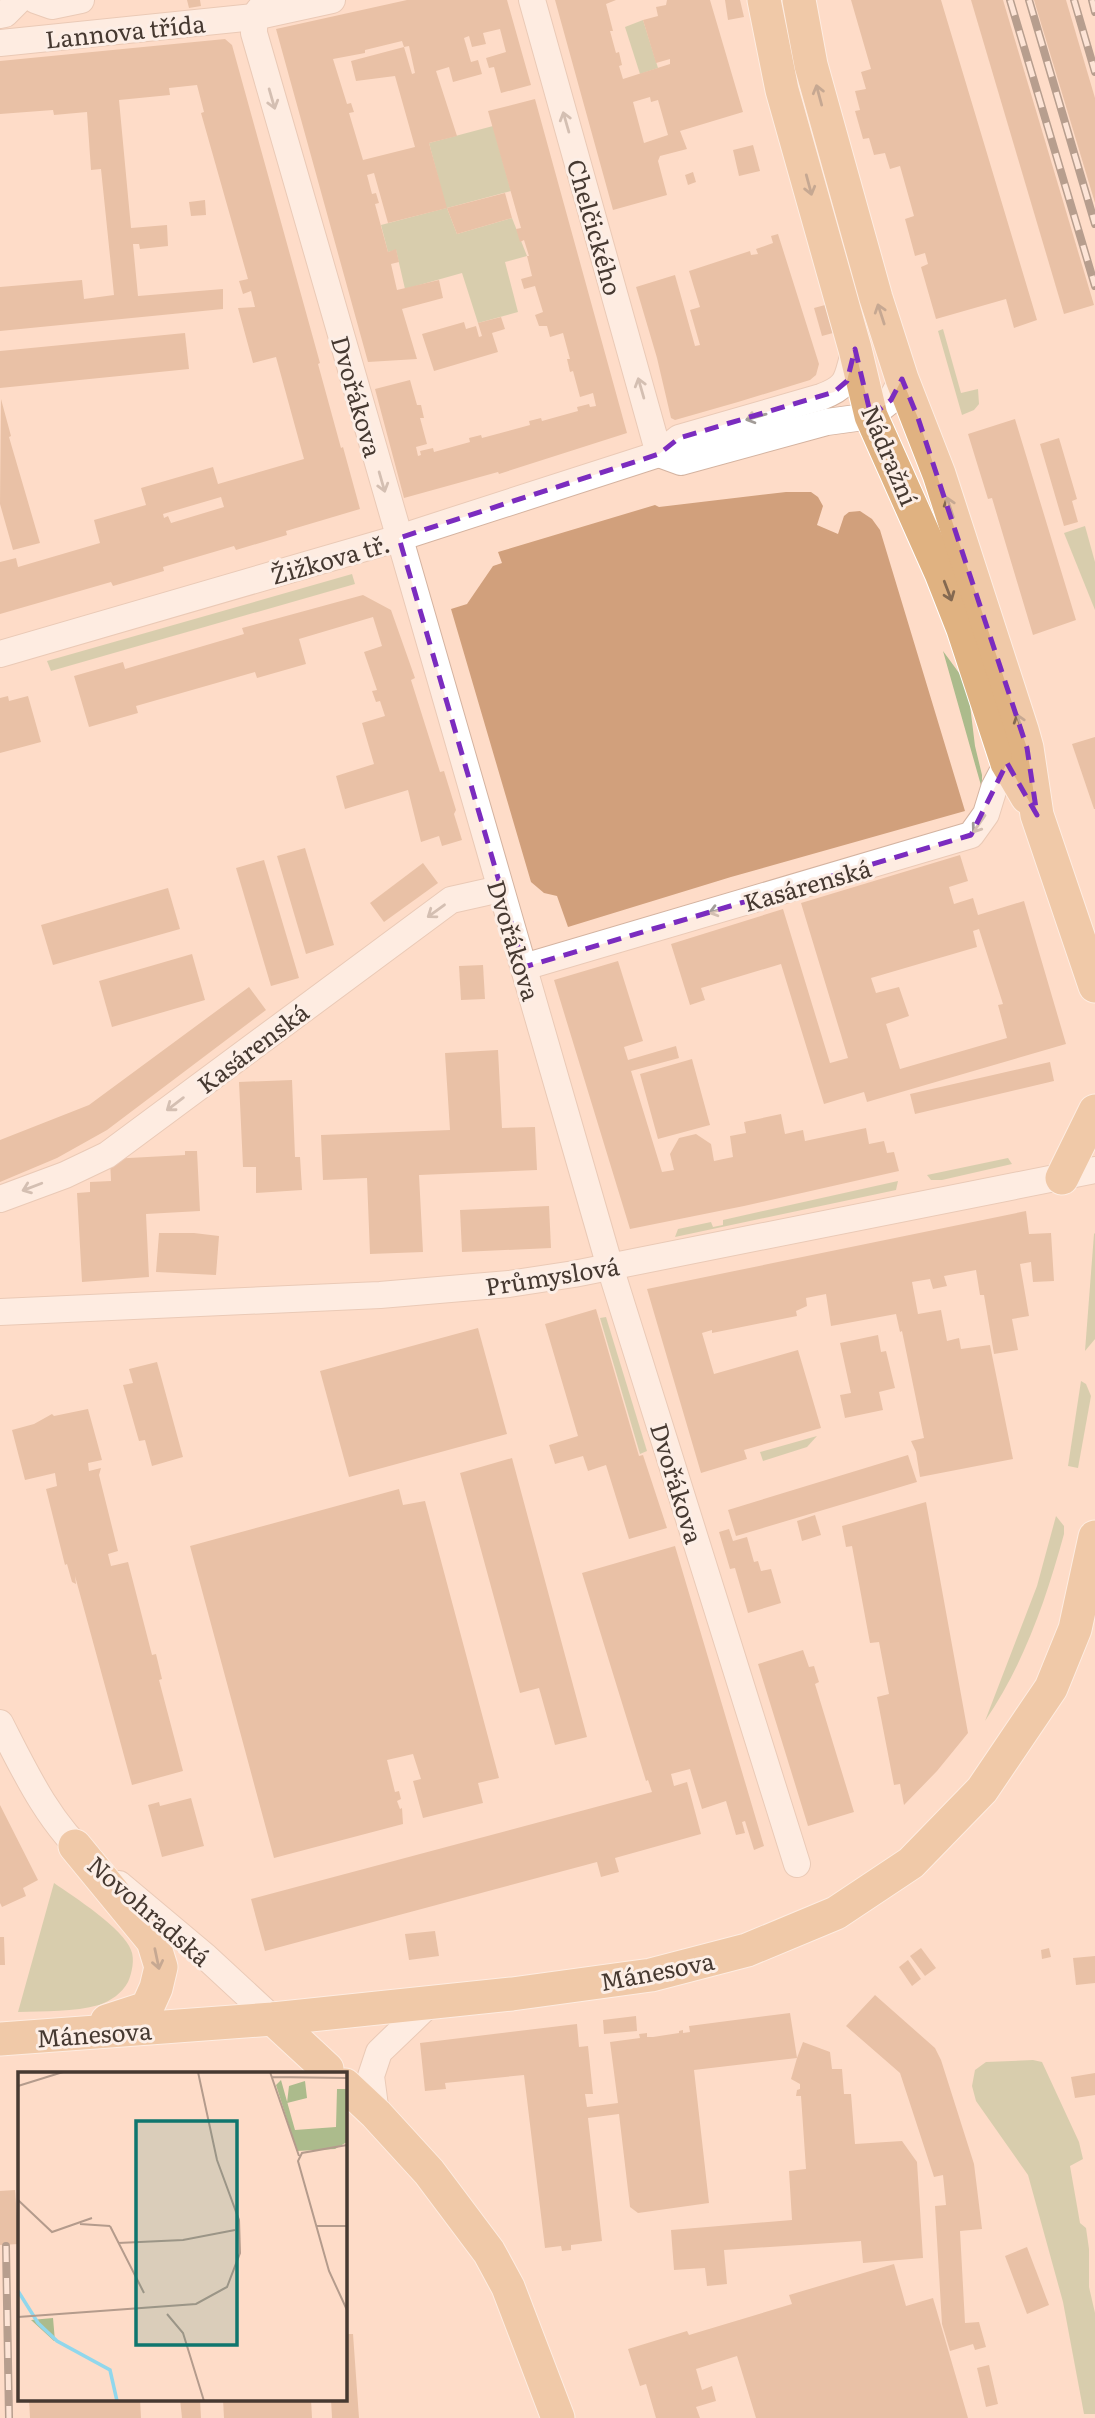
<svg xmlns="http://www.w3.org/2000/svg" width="1095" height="2418" font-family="Literata,serif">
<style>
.green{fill:#acbb8c}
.building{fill:#d1a07c;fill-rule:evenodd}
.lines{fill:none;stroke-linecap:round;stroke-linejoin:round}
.minor-casing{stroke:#d4b3a0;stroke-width:28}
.major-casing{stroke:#fff;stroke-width:35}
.minor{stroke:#fff;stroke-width:26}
.major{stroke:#e0b281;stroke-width:33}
.rail-casing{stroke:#625248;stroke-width:8}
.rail{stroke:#fceee6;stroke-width:5;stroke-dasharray:16;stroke-linecap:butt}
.oneway{stroke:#846951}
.oneway2{stroke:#a29c98}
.marked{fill:none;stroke:#7b2cbf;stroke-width:5;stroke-dasharray:14 9;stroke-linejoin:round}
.labels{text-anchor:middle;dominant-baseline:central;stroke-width:6;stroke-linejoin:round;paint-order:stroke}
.street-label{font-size:24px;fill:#463931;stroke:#fceee6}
.inset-river{fill:none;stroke:#91d7ec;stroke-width:3.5}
.inset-road{fill:none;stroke:#b49b8c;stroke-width:2}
.view{fill:#0f766e;fill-opacity:0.15;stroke:#0f766e;stroke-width:3.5}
.inset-edge{fill:none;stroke:#463931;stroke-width:3.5}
</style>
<rect width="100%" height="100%" fill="#fedcc8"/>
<g class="green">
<polygon points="643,20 658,68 640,74 625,27"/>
<polygon points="493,126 511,191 447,208 457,234 512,218 527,256 505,262 518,312 478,323 462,273 405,289 396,250 388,252 381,225 446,208 429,143"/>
<polygon points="943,329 961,393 978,389 979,404 974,410 962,415 938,331"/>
<polygon points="1085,526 1095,562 1095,610 1064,533"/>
<polygon points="352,574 355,584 51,671 47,661"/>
<polygon points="943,651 962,677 969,697 975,746 982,775 982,789"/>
<polygon points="1008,1158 1012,1164 942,1180 931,1180 927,1175"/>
<polygon points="898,1181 896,1190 675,1237 678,1229 711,1222 713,1227 723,1225 723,1220"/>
<polygon points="1095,1233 1095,1339 1085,1351 1094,1234"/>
<polygon points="606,1317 647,1451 640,1454 600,1318"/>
<polygon points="1081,1381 1086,1384 1091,1396 1078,1468 1068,1466"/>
<polygon points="817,1436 807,1447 763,1461 760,1452"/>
<path d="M1056,1516l8,10v8c-18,66 -40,130 -79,187l52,-135z"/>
<path d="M54,1883c19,13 70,46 77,67 4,9 1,23 -3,32 -6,11 -17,19 -29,23 -25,7 -54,6 -81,7z"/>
<polygon points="1033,2060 1042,2062 1079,2142 1083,2159 1070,2166 1080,2223 1086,2228 1089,2249 1089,2287 1095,2313 1095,2414 1084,2414 1063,2302 1028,2175 976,2101 972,2086 975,2070 986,2062"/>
</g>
<g class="building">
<polygon points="187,0 200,0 201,6 189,8"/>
<path d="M407,0h100l24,85 -30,8 -7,-26 -5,1 -3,-10 20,-6 -6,-23 -17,4 3,11 -14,3 -3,-11 -5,2 7,24 7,-2 4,14 -29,8 -4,-15 -13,4 21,65 -28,7 18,65 58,-15 7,25 -55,16 -10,-26 -59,15 -14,-50 -7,2 5,19 4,-1 3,10 -4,1 13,48 8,-3 3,13 -8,2 6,26 42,-10 4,18 -41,11 15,50 -49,3 -92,-333zM402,41l2,6 -53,14 5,20 39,-5 20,71 -52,13 -14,-47 5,-1 -3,-9 -4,1 -14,-45 32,-6v-3zM409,46l6,27 -3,1 -8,-27z"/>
<path d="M555,0h61l-10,4 7,27h-3l6,22 3,-1 3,13 -3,1 4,13 47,-15v-5l-14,4 -13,-43 15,-4 -2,-9 10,-2 1,-5h43l33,112 -63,19 7,18 -27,7 -2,5 9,34 -54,15zM650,97l1,5 7,-2 10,35 -24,8 -11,-41z"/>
<polygon points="725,0 740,0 744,17 728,20"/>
<polygon points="851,0 941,0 1037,320 1014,328 1006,299 936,319 921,267 928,264 925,253 915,256 905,219 914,216 900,166 890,169 885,153 874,155 869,138 863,139 855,111 860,110 855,91 866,89 861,72 871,69"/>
<polygon points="971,0 1003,0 1094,305 1064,314"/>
<polygon points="1034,0 1066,0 1095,98 1095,203"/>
<path d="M225,39l7,6 88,318 -2,1 23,84 2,-1 17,62 -74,22 1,4 -51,15 -2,-4 -71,21 1,4 -51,15 -2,-4 -111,32v-52l16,-4 2,9 82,-24 -6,-23 52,-15 -5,-17 72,-21 5,17 86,-25 -28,-102 -23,6 -15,-55 17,-1 -4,-16 -8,3 -4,-13 9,-2 -47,-166 3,-1 -7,-27 -28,3 1,7 -51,5 12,128 36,-3 1,21 -28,3 -1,-5h-6l5,52 85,-7v20l-223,22v-44l82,-7 2,19 30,-4 -13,-126 -10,1 -4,-58 -33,3 -1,-5 -53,4v-53zM221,497l3,10 -53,16 -3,-7 -4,2 -1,-4z"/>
<polygon points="535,99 627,433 499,474 498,472 404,498 375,389 410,380 417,405 421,405 424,418 420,418 427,444 416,447 418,456 421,455 420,451 433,448 434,452 470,442 469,438 481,435 482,438 530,425 529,421 541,418 542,421 578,411 577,407 589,404 590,407 596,406 593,393 580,397 573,371 570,372 567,359 570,359 563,333 550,337 547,326 539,326 535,315 543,312 535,286 524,289 521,279 532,276 527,256 529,256 524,240 520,242 516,229 521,228 488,111"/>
<polygon points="753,145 760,171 739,176 733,150"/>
<polygon points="693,172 696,182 688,185 685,175"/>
<polygon points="205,200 206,215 191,216 189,202"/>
<polygon points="778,234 819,364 816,375 810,380 738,402 675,420 671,418 657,358 636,287 675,275 695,346 700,345 690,310 700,307 689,271 750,251 751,255 758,254 756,249 773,243 771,236"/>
<polygon points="825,305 833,333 822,336 814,308"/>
<polygon points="501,317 505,329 492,333 498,352 434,371 422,334 464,322 466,329 476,326 479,337 482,336 478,323"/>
<polygon points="185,333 189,369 0,388 0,351"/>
<polygon points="1,399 11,436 9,437 40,543 13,550 0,504"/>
<polygon points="1015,419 1076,620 1033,635 992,498 988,499 968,434"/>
<polygon points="1059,438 1077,499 1072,501 1078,522 1064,526 1040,444"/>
<polygon points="811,492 818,497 823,506 817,525 838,534 844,516 849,512 860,511 872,519 880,530 965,811 731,877 568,927 557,896 544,893 531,882 451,609 467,604 493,566 502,563 498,552 655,505 659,507 786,492"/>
<polygon points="363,595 391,610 415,678 411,680 440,772 444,771 456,810 454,814 462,840 442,846 439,836 421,842 408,790 345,809 336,776 374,764 362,723 385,716 380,701 376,702 372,691 377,690 364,652 382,646 373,617 299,639 306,664 257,678 255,672 136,706 138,713 89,727 74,676 123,662 125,669 244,634 242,628"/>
<polygon points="8,696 9,701 28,696 41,742 0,753 0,698"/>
<polygon points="1095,737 1095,809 1094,809 1072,744"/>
<polygon points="305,848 334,945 306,954 277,856"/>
<path d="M960,855l8,26 -19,6 5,17 19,-6 5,17 46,-14 42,143 -199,58 -3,-10 -40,12 -43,-140 -80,24 4,12 -15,5 -19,-61 112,-35 47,154 18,-5 -47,-155zM979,929l24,75 -5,1 9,33 -107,31 -14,-45 23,-8 -10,-29 -23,6 -5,-15 106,-31 -4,-16z"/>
<polygon points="264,860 299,978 271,986 236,868"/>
<polygon points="423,863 438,883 384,922 370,903"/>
<polygon points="168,888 180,929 53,965 41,925"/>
<polygon points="192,954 205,1000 112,1027 99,981"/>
<polygon points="618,961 643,1041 624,1047 628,1060 676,1046 679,1058 631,1071 662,1172 674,1170 670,1154 679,1138 696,1134 711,1144 714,1161 733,1157 730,1136 746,1133 744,1122 781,1114 785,1134 803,1130 805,1141 866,1128 869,1144 884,1141 887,1153 894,1152 899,1171 744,1206 630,1229 554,980"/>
<polygon points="483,965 485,999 461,1000 459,966"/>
<polygon points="249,987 266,1010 107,1130 57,1158 0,1182 0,1140 89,1105"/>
<polygon points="498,1050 502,1128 535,1127 537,1170 419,1175 423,1252 370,1254 367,1178 323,1180 321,1135 450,1130 445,1053"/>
<polygon points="692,1059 710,1125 658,1139 640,1074"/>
<polygon points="1050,1062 1054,1081 915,1114 910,1094"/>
<polygon points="292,1080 295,1157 300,1157 302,1190 256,1193 256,1167 243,1167 239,1082"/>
<polygon points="185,1151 197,1151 200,1211 146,1214 149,1277 82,1282 77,1193 90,1192 90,1182 111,1181 110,1159 185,1155"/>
<polygon points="549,1206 551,1248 462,1252 460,1210"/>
<polygon points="1026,1211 1029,1234 1051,1233 1054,1281 1033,1282 1031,1262 1020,1264 1029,1316 1012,1319 1018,1350 994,1354 984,1295 980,1295 976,1270 944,1276 947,1286 933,1289 930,1279 912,1282 918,1314 941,1310 947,1341 959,1338 961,1349 990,1345 1013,1459 920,1477 916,1452 911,1441 924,1438 902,1331 900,1332 896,1314 831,1326 826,1294 806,1298 807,1306 796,1311 797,1316 712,1333 712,1330 702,1333 714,1374 798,1350 821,1428 744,1450 747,1459 701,1473 647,1289"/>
<polygon points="159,1233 194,1233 219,1236 216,1275 156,1272"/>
<polygon points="596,1309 639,1456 643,1455 667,1528 629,1539 606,1465 588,1471 583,1456 555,1464 549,1445 578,1436 545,1324"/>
<polygon points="478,1328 507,1434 349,1477 320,1371"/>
<polygon points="878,1335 881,1352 886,1351 895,1388 879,1392 883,1410 845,1418 840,1395 851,1393 840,1343"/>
<polygon points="157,1362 183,1457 152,1466 145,1440 139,1441 123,1385 133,1383 129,1369"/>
<polygon points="88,1409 102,1460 88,1463 89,1471 101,1468 99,1475 118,1551 108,1554 111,1566 128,1562 152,1655 156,1654 162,1679 159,1680 183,1771 132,1785 75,1576 76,1584 72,1582 67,1564 65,1565 46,1489 57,1486 55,1473 25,1480 12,1430 34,1424 52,1414 54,1416"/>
<polygon points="908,1455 917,1482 736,1536 728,1510"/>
<polygon points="512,1458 587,1737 555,1745 539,1688 520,1693 460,1473"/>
<polygon points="399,1489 403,1505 425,1501 499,1778 478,1783 483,1803 423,1818 413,1781 421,1779 413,1754 387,1760 395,1792 399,1791 401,1799 397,1801 400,1809 402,1808 403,1824 274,1858 190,1546"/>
<polygon points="926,1502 968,1733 937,1771 904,1805 900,1784 894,1785 877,1697 889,1694 879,1642 870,1643 852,1546 846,1547 842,1526"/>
<polygon points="815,1515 821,1535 802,1541 797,1521"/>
<polygon points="729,1529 733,1541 747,1537 754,1562 758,1561 761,1571 771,1569 781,1603 748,1613 735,1568 730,1569 719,1532"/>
<polygon points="675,1546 764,1846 754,1850 745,1821 742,1822 745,1833 736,1835 726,1801 702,1809 690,1769 671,1774 674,1786 687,1782 701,1834 615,1858 619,1872 601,1877 597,1862 265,1951 251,1899 652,1792 648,1780 646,1781 582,1573"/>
<polygon points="803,1650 809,1667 814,1666 819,1682 815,1684 854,1812 808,1826 758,1664"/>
<polygon points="191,1798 204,1846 162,1857 148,1805 159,1802 160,1806"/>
<polygon points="0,1805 38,1880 23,1888 26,1896 2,1907 0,1903"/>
<polygon points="435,1931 439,1956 409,1960 405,1934"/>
<polygon points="0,1937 4,1937 5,1965 0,1965"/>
<polygon points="921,1948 936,1968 925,1976 910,1956"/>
<polygon points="1049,1948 1051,1957 1042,1959 1041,1950"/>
<polygon points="1095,1956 1095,1983 1076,1985 1073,1958"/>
<polygon points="908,1960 921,1979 912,1986 899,1967"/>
<polygon points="875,1995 935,2048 941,2060 974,2164 982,2229 960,2231 965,2323 979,2322 986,2347 975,2350 973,2344 950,2351 942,2324 935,2206 946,2205 943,2175 934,2177 900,2073 846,2026"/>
<polygon points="790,2013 797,2058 803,2042 830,2052 832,2069 842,2069 844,2094 851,2094 855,2144 902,2141 917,2162 923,2258 863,2263 861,2241 724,2250 727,2284 707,2286 705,2268 674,2270 671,2230 792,2220 789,2171 806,2169 801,2096 796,2096 797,2090 800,2089 800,2084 791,2079 797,2058 694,2070 709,2203 638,2213 630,2207 619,2114 588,2118 602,2241 571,2245 571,2250 562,2251 561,2246 545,2248 524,2075 445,2083 446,2089 425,2091 420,2043 577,2024 579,2047 588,2046 593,2094 585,2094 587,2107 618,2103 610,2042 640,2038 639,2034 647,2033 647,2037 653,2037 679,2033 679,2031 683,2030 683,2033 690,2032 689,2026"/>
<polygon points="636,2016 637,2031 604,2034 603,2020"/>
<polygon points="1095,2073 1095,2095 1075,2098 1071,2077"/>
<polygon points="15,2190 19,2244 0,2245 0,2191"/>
<polygon points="1027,2247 1049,2305 1027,2314 1005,2256"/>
<polygon points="894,2264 906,2306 933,2298 968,2418 756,2418 737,2356 696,2369 702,2390 712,2386 716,2401 696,2407 700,2418 656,2418 646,2384 640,2386 628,2349 687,2331 689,2335 792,2304 789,2295"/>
<polygon points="345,2334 353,2334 359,2418 332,2418 331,2399 345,2399"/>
<polygon points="989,2365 998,2404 986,2407 977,2368"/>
<polygon points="29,2399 140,2399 141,2418 30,2418"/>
<polygon points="180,2399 200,2399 201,2418 182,2418"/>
<polygon points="223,2399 311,2399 312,2418 224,2418"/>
</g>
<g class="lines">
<g class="minor-casing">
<g id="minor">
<polyline points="35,0 52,6 81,0"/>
<path d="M276,0c-19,6 -22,14 -22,33l356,1234 187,597"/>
<polyline points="532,0 659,454"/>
<polyline points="0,15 5,14 19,0"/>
<polyline points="0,43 254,17 332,0"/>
<polyline points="659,454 681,462 827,422 871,416 891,400 902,379"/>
<path d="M0,654l399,-116 260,-84 20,-16 142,-41c30,-11 25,-20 34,-47"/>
<polyline points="524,967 971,835 986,814 994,788 1007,763"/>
<polyline points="0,1199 65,1175 107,1155 451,900 500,889"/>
<polyline points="0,1312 380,1295 509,1284 574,1274 1095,1170"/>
<path d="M0,1723c24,47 49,101 90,136"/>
<polyline points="119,1884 206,1957 273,2019"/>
<polyline points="376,2114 371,2076 379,2052 430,2003"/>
</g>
</g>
<g class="major-casing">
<g id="major">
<polyline points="764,0 782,90 855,349 871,416 941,573 963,629 1007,763 1027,797"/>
<polyline points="799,0 811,65 876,298 902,379 939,474 1022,730 1027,748 1037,815 1095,986"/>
<polyline points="1062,1178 1095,1111"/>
<polyline points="75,1846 153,1941 161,1967 156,1988 147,2008 107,2021"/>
<polyline points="273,2019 327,2069"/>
<polyline points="0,2039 273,2019 512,1994 651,1975 747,1950 836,1913 911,1863 982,1790 1051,1688 1075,1629 1095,1537"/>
<polyline points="345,2085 376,2114 429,2172 489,2252 508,2287 558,2418"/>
</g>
</g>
<use href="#minor" class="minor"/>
<use href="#major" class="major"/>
<g class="rail-casing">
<g id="rail">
<polyline points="1010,0 1095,286"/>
<polyline points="1029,0 1095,224"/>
<polyline points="1074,0 1095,72"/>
<polyline points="1092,0 1095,12"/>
<polyline points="6,2246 9,2418"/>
</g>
</g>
<use href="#rail" class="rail"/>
</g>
<defs><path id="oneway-shaft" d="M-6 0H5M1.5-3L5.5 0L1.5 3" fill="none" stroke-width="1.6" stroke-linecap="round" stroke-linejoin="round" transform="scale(1.75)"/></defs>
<g class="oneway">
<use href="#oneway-shaft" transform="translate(819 95) rotate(-105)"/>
<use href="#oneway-shaft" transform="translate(809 185) rotate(75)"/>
<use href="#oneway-shaft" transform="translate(881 314) rotate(-108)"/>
<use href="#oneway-shaft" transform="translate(950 507) rotate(-108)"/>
<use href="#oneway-shaft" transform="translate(948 591) rotate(69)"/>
<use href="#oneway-shaft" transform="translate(1020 724) rotate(-108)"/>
<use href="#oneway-shaft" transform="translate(157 1959) rotate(78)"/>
</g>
<g class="oneway2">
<use href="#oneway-shaft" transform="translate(272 99) rotate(74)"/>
<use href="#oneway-shaft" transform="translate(566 122) rotate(-106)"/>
<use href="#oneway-shaft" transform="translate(641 388) rotate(-106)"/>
<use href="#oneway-shaft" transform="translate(756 417) rotate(164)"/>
<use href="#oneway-shaft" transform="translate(382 482) rotate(74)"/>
<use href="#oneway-shaft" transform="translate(979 824) rotate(125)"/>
<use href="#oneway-shaft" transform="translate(719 910) rotate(164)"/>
<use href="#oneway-shaft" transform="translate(436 911) rotate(144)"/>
<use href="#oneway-shaft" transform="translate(175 1104) rotate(143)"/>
<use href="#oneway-shaft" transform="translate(32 1187) rotate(159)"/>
</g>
<path d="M0 0H1095V2418H0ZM855,349l16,67 20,-16 11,-21 16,39 109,330 10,67 -30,-52 -36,72 -447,132 -125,-429 260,-84 20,-16 155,-46 13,-11z" fill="#fedcc8" fill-opacity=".55" fill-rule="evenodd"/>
<path class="marked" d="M855,349l16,67 20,-16 11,-21 16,39 109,330 10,67 -30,-52 -36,72 -447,132 -125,-429 260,-84 20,-16 155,-46 13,-11z"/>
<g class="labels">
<g class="street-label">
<text transform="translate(125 30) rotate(-6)">Lannova třída</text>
<text transform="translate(596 227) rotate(74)">Chelčického</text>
<text transform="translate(358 396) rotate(74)">Dvořákova</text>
<text transform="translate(891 455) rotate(67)">Nádražní</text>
<text transform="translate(330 558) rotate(-16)">Žižkova tř.</text>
<text transform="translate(807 884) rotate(-16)">Kasárenská</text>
<text transform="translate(515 940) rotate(73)">Dvořákova</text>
<text transform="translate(252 1047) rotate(-37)">Kasárenská</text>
<text transform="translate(552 1275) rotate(-9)">Průmyslová</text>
<text transform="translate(678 1483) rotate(73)">Dvořákova</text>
<text transform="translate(150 1910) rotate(41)">Novohradská</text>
<text transform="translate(657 1970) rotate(-11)">Mánesova</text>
<text transform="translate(94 2033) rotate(-4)">Mánesova</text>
</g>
</g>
<g transform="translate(18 2072)">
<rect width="329" height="329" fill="#fedcc8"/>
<path d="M263,8l14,50 41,-3 1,-38h10v53l-12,7 -38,2 -21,-66zM287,9l2,17 -20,5 2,-17zM35,246l2,23h-1l-23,-21z" fill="#acbb8c"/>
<path class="inset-river" d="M0,219l20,32 19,18 53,29 7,31"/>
<path class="inset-road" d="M252,0l29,84M254,5l75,1M0,14l45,-14M329,73l-45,8 -4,8 31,110 18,39M0,128l34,32 40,-14M62,152l30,2M92,154l34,67M298,154h31M100,171l65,-3 52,-10M149,242l16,19 21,68M0,245l178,-13 31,-17 13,-34 -1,-33 -22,-60 -19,-88"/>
<path class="view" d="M118,49h101v224h-101z"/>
<rect width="329" height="329" class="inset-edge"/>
</g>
</svg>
